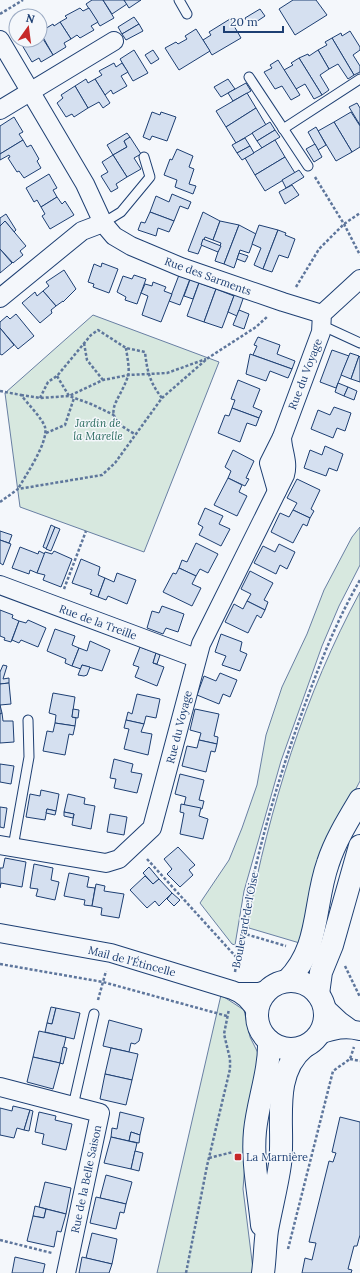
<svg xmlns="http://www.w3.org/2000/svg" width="360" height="1273" font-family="Lora,serif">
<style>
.green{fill:#d7e8df;stroke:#687fa3}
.building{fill:#d5e0f0;stroke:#1d3f73}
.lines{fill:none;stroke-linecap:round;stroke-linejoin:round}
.service-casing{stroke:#1d3f73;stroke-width:11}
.minor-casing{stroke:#1d3f73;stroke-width:20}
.secondary-casing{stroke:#1d3f73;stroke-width:24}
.path{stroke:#5e769c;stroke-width:2.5;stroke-dasharray:3 2;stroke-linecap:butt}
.service{stroke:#f4f7fb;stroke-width:9}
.minor{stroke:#f4f7fb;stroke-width:18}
.secondary{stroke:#f4f7fb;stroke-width:22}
.poi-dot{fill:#c62828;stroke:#f4f7fb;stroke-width:1.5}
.labels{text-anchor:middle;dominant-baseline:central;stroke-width:3;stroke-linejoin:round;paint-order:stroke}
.street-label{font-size:11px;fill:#1d3f73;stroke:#f4f7fb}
.park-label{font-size:11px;font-style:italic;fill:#2c6c60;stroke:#f4f7fb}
.poi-label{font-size:11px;fill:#1d3f73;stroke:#f4f7fb;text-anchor:start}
</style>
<rect width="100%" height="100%" fill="#f4f7fb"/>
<g class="green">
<polygon points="93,315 219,362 144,552 20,507 5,393"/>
<polygon points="360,527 360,565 339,606 322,646 281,761 244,891 235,945 232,944 200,903 229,860 242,828 257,785 266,735 282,687 307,634 324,590 352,537"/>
<path d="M360,592v189l-20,38 -37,125 -54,-16 -1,-7c21,-113 57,-227 112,-329z"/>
<polygon points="221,995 244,1010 250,1037 260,1057 249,1111 243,1189 253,1269 252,1273 157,1273"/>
</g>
<g class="building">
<polygon points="92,0 103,0 114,18 100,26 86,4"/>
<polygon points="103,0 124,0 127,4 112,14"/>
<polygon points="124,0 141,0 129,8"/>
<polygon points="293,0 316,0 327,15 295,35 279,9"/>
<polygon points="80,8 83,11 89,8 98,22 91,26 94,30 80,38 77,35 71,39 60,22 67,18 65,16"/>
<polygon points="260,9 265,16 250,26 245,18"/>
<polygon points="134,17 139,24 122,34 118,27"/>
<polygon points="230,19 241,38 212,55 203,40 211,35 209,32"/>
<polygon points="60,22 71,39 64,43 66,47 53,55 40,32 53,24 54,26"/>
<polygon points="139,24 143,31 126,40 122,34"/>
<polygon points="196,29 210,51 179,70 165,48 176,42 178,44 187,39 185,36"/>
<polygon points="350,31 360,47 360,50 353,55 360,66 360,72 354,75 332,38 341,33 342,36"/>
<polygon points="40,34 53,55 41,62 39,58 32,62 19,40 40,40"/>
<polygon points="332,38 354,75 348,79 338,64 329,69 318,50 327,45 325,42"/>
<polygon points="134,50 148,73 133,81 120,59"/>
<polygon points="153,50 159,59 151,64 145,55"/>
<polygon points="318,50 329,69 320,75 329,90 322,95 299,58 308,54 309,56"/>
<polygon points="299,58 322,95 314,99 305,84 296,89 284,70 293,65 291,63"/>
<polygon points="278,60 300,95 291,100 282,86 275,89 264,72 272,68 270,65"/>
<polygon points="114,63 116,67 122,63 128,72 121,76 127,86 113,94 111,90 105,95 95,79 102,75 99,71"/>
<polygon points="86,79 88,83 95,79 110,103 103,108 99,102 88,108 75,86"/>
<polygon points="228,79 235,89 221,97 214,87"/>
<polygon points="246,83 251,91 233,101 228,93"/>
<polygon points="75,86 88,108 74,117 72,114 66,117 57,103 63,98 61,95"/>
<polygon points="247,93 256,108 226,127 216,111"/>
<polygon points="357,103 360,108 360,125 349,107"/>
<polygon points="256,108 266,125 236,143 226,127"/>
<polygon points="152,112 160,115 161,112 176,117 167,141 152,136 150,140 143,137"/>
<polygon points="351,112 360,126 360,147 352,152 334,122"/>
<polygon points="14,117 23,132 19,134 23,140 0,154 0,126"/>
<polygon points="270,122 275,130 257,141 252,133"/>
<polygon points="334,122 352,152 336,161 318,131"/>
<polygon points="316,127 326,145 318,150 308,132"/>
<polygon points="275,130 280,137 262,148 257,141"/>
<polygon points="127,133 130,137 124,141 127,147 113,155 107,145"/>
<polygon points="130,137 141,154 134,158 141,169 127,177 113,155 127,147 124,141"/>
<polygon points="245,138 250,146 237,153 232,145"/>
<polygon points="23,140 27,147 31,145 39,159 37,161 41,168 24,178 19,171 17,172 8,158 10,157 9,155 0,160 0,154"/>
<polygon points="275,140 285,157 255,175 245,158"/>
<polygon points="315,144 322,157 314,162 306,149"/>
<polygon points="250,146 254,153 242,160 237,153"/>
<polygon points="177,149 193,156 189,167 194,169 189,184 196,186 193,194 175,187 177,180 164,175 170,159 172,160"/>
<polygon points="113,155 127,177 116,184 118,188 111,192 101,176 108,172 102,162"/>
<polygon points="285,157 295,173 265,191 255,175"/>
<polygon points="299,170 304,177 286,188 282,180"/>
<polygon points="49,174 57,188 53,190 57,197 41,207 37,200 34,202 26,188"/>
<polygon points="292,185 299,195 285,204 279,192"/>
<polygon points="172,194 191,202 188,209 180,206 174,221 150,212 156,196 169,202"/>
<polygon points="57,197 62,204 65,201 74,215 50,229 42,216 45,214 41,207"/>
<polygon points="150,212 174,221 169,232 158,228 156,236 138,230 141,222 145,223"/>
<polygon points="203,212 220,221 213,240 205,237 198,254 188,251"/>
<polygon points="6,214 16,230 14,232 5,221 0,226 0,218"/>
<polygon points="5,221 26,246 20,251 23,255 13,263 0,249 0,226"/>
<polygon points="220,221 239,225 224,264 215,261 221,243 213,240"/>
<polygon points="239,225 256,234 249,253 240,250 234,268 224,264"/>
<polygon points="259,225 278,230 263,269 254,265 261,248 252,244"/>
<polygon points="278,230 286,233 285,235 295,239 288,258 279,255 272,272 263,269"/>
<polygon points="203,239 221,246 218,252 201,245"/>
<polygon points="0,249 12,263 0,273"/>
<polygon points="239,253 248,256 245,262 237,259"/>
<polygon points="102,263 118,269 109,293 93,287 94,284 88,282 94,264 101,267"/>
<polygon points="64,270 76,289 63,302 63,301 56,306 43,291 49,286 46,282"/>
<polygon points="134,275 146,279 137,304 125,300 126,297 117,292 123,276 132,279"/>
<polygon points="179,275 190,279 180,305 169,301"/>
<polygon points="191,277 200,280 193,299 184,296"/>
<polygon points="153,282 166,287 164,291 172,294 161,322 142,315 148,296 141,293 145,284 152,286"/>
<polygon points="199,283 216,289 204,322 187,316"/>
<polygon points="216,289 234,296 222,328 204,322"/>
<polygon points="43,291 56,306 51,310 52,313 40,323 22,303 35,292 37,296"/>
<polygon points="235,293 244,296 237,316 228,312"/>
<polygon points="239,310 249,314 244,329 233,325"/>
<polygon points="16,314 34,336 18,349 0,328 0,322 7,316 10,319"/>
<polygon points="0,328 14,345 2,355 0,354"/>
<polygon points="258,337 280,345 277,354 295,361 292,369 253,355 257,346 254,345"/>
<polygon points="332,350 349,356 336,388 320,382"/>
<polygon points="350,353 359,356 351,379 341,375"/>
<polygon points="250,354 292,369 288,378 270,371 266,381 246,374"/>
<polygon points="359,356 360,357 360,382 351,379"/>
<polygon points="238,380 260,389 253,407 262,411 259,418 232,408 235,400 231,399"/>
<polygon points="338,383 348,387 344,396 335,392"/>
<polygon points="348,387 357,391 354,400 344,396"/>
<polygon points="334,407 351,413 345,431 337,428 333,438 311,429 318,410 330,415"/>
<polygon points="232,408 259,418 256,426 247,423 240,442 218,433 225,415 229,416"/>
<polygon points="325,446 343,454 337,471 329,468 326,476 304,468 310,450 322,455"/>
<polygon points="233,450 254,461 246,478 249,479 245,486 228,478 231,471 225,467"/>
<polygon points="228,478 242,485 239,492 247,496 237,516 214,505"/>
<polygon points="297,479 320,490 311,509 314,511 310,518 293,510 297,503 287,498"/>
<polygon points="205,508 223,516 219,524 230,529 221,546 199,535 203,527 198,524"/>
<polygon points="293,510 310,518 307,526 303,524 293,543 271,532 280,513 289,517"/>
<polygon points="51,525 55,527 47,549 43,547"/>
<polygon points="55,527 60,529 51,551 46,549"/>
<polygon points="0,531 12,535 9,543 0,540"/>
<polygon points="0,540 11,544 3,565 0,563"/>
<polygon points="196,543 218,554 208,573 200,569 196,576 179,568 182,560 187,562"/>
<polygon points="279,544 295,552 287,569 280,565 276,574 254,563 263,546 275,552"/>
<polygon points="20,547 38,554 39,551 45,554 37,573 30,570 29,574 12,568"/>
<polygon points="54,551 72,559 61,587 43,580 45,575 37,573 45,552 52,554"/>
<polygon points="81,559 100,567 98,575 105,578 98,597 90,594 92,590 72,583"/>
<polygon points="179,568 196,576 192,584 201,588 192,606 163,592 173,573 176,574"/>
<polygon points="250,571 273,583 264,600 268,602 265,610 247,601 251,594 241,589"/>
<polygon points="117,573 136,580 127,604 108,596 106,600 98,597 105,578 114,582"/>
<polygon points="247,601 265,610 261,618 257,615 248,633 225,622 234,604 243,609"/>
<polygon points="162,606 184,614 178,632 166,628 163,634 147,628 152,611 159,613"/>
<polygon points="0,610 13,615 12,618 19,621 11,642 4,640 5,638 0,636"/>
<polygon points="28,620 46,628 38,647 21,640 19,643 12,640 19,621 26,623"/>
<polygon points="55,629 75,636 72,645 79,648 72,666 65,663 66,659 47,651"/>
<polygon points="221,634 242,642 240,651 247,654 240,671 222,665 226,656 215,652"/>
<polygon points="90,641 110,650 102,671 82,665 81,669 72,666 79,648 87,651"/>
<polygon points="140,647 156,653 153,663 164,667 157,686 135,677 139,667 133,665"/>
<polygon points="156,653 160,655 157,664 153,663"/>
<polygon points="3,665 7,666 3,679 9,678 9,683 0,684 0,672"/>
<polygon points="82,665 90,667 87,675 84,676 78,675"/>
<polygon points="220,673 237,680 230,697 223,694 219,704 197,695 204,676 216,681"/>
<polygon points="9,683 11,704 0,705 2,713 0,714 0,684"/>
<polygon points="53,693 75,697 72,717 76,718 75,726 55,723 56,715 49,713"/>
<polygon points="137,694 160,699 156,718 146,716 144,724 126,720 128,712 132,714"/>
<polygon points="73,709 79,710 78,718 72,717"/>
<polygon points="195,709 219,714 214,736 218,737 217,744 199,740 201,733 190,730"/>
<polygon points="2,713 3,721 13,721 14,742 0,743 0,714"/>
<polygon points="126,720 144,724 141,732 152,734 148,755 124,749 129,729 124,728"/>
<polygon points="55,723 75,726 73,735 69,734 65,755 43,751 47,731 53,732"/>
<polygon points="199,740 217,744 215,752 211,751 206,772 182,766 187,746 197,748"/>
<polygon points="114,759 133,764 131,772 142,774 137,793 114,788 116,779 110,778"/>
<polygon points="0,764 14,766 11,784 0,782"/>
<polygon points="180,774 204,780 199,800 204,801 202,809 184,805 186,797 175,794"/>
<polygon points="41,790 59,794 56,811 47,809 45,820 26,817 30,794 40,796"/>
<polygon points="68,794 85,798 84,804 95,806 91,829 72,825 74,814 64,812"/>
<polygon points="181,804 201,808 199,816 208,819 203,839 180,834 184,813 180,812"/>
<polygon points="0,807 7,808 4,828 0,827"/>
<polygon points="47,809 56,811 55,815 46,813"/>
<polygon points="64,812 74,814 73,818 64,816"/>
<polygon points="110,814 127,817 124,835 107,832"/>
<polygon points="178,847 195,865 189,870 193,875 180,887 167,874 172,869 164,859"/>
<polygon points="5,858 26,862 22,887 1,883 0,888 0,868 3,868"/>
<polygon points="34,864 53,868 51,880 59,882 55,900 36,896 38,889 30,888"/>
<polygon points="149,867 159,879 153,884 143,873"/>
<polygon points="69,873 89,877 87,887 95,888 92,906 84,905 85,900 64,896"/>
<polygon points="145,876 153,884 159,879 172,893 159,906 155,901 147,908 130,890"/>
<polygon points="96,884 105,886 104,891 124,894 119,918 101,915 102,908 92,906"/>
<polygon points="172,893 180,900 174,906 167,899"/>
<polygon points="51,1007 56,1008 52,1024 47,1023"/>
<polygon points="56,1008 80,1013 74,1039 45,1032 47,1023 52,1024"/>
<polygon points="109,1020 142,1029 139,1041 135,1044 131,1043 129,1052 103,1046"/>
<polygon points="39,1031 66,1037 60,1063 33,1057"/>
<polygon points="63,1047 67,1048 63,1064 60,1063"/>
<polygon points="111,1048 138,1054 132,1080 105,1074"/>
<polygon points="33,1057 60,1063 53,1089 27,1082"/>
<polygon points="105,1074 132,1080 126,1105 100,1099"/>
<polygon points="13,1106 30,1110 24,1130 17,1128 14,1138 0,1135 0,1108 12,1111"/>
<polygon points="30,1110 33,1111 29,1131 24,1130"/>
<polygon points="39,1112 56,1116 55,1120 72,1124 66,1150 42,1144 44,1134 35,1132"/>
<polygon points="120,1112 144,1118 140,1135 131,1132 129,1141 111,1137 112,1128 117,1129"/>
<polygon points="340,1117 360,1122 360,1235 357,1246 354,1246 348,1269 352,1270 351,1273 302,1273 305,1258 312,1260 316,1243 309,1242 329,1161 333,1162 336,1153 332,1152"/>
<polygon points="131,1132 140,1135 139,1143 129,1141"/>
<polygon points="111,1137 137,1143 131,1169 104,1163"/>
<polygon points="135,1151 143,1153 139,1171 131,1169"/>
<polygon points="106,1175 132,1182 126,1204 100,1198"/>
<polygon points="45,1182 71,1188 66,1214 39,1207"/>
<polygon points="96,1197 126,1204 124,1213 120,1212 116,1229 90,1223"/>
<polygon points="35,1206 46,1209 44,1218 33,1216"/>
<polygon points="46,1209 66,1214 61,1232 57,1231 54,1247 27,1241 33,1216 44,1218"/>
<polygon points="92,1233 117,1239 112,1264 86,1258"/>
<polygon points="15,1257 45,1264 43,1273 12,1273"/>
<polygon points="82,1257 112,1264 109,1273 79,1273"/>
</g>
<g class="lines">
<g class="service-casing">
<g id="service">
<polyline points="179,0 187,14"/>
<polyline points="249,77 308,166"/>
<polyline points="283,129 360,79"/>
<polyline points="103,223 121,212 150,177 144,157"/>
<polyline points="321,325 360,343"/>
<polyline points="13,847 29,757 28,720"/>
<polyline points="73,1106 94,1014"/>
</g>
</g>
<g class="minor-casing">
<g id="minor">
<polyline points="0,40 85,184 103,223"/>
<polyline points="0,110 114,41"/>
<polyline points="0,298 82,231 103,223 114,236 131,246 181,267 283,302 322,314"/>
<polyline points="277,491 269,463 282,437 321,332 322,314 360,279"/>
<polyline points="0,585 196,658"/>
<path d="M0,845l106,18 13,-4 33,-31 49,-184 84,-169c4,-13 -3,-25 -3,-38"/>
<path d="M0,933l111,20 121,37c12,4 20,13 25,24"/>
<polyline points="238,992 259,992 270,989"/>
<polyline points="324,1006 340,1021 351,1029"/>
<path d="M319,1035c15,-5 26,-8 41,-4"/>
<polyline points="0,1087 100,1113 66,1273"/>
</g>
</g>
<g class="secondary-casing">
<g id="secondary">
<circle cx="291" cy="1015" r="34"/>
<path d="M287,981c34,-34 26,-76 41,-118 7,-22 20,-43 32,-63"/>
<polyline points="318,994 321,972 332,945 360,846"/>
<path d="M262,1225c-3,-31 -10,-63 -7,-94 3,-30 15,-60 14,-90"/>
<path d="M263,1273c2,-14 2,-29 4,-43 4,-22 10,-44 13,-66 5,-37 -10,-89 24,-117"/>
</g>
</g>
<g class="path">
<polyline points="0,14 23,0"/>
<polyline points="315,177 344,224 360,255"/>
<polyline points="296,287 319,249 344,224 360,213"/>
<polyline points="84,343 87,360 103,380"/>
<path d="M126,348c1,8 4,21 2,28 -9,28 -31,38 7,58"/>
<polyline points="57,376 69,396 91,404 114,415"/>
<path d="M0,391l21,4c6,8 21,23 24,32 4,15 -20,49 -27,62"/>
<polyline points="21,395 40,398 69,396 103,380 129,375 167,373 206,359"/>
<path d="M40,398l8,-16 9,-6 34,-41 7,-5 28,18 19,4c2,19 5,31 17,46"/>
<polyline points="46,433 65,425 74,398"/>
<polyline points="0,502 18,489 102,475 115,463 162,398 208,358 256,327 268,316"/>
<polyline points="64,589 86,531"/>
<polyline points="147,859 237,958"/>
<polyline points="242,933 286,946"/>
<polyline points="0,964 103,982 227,1016"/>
<polyline points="345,966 360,997"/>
<path d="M235,972c14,-93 39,-184 72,-273 15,-41 31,-81 53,-119"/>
<polyline points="98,1000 106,971"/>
<polyline points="350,1059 360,1061"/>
<polyline points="209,1158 233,1152"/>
<polyline points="0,1240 52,1253"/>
<polyline points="288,1249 333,1071 350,1059 354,1047"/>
<polyline points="186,1273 207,1166 230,1069 230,1059 224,1034 229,1009"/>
</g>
<use href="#service" class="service"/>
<use href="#minor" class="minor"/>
<use href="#secondary" class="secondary"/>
</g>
<rect class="poi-dot" x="234" y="1153" width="8" height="8" rx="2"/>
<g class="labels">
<g class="street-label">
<text transform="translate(208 276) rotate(20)">Rue des Sarments</text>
<text transform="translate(305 374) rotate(-69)">Rue du Voyage</text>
<text transform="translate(98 622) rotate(20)">Rue de la Treille</text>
<text transform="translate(179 727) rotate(-76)">Rue du Voyage</text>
<text transform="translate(245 920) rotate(-79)">Boulevard de l'Oise</text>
<text transform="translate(132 961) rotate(15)">Mail de l'Étincelle</text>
<text transform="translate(86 1179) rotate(-78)">Rue de la Belle Saison</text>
</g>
<g class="park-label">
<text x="98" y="423">Jardin de<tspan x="98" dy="13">la Marelle</tspan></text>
</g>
<g class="poi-label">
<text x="246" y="1157">La Marnière</text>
</g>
</g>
<g transform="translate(28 28) rotate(14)"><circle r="19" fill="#f4f7fb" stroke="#9eadc5"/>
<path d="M0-3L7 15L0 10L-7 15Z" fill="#c62828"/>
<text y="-6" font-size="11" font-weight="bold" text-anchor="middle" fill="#1d3f73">N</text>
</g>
<path d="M224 26v6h59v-6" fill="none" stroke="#1d3f73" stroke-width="2"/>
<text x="230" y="26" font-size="12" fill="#1d3f73" stroke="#f4f7fb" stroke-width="3" paint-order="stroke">20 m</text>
</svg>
